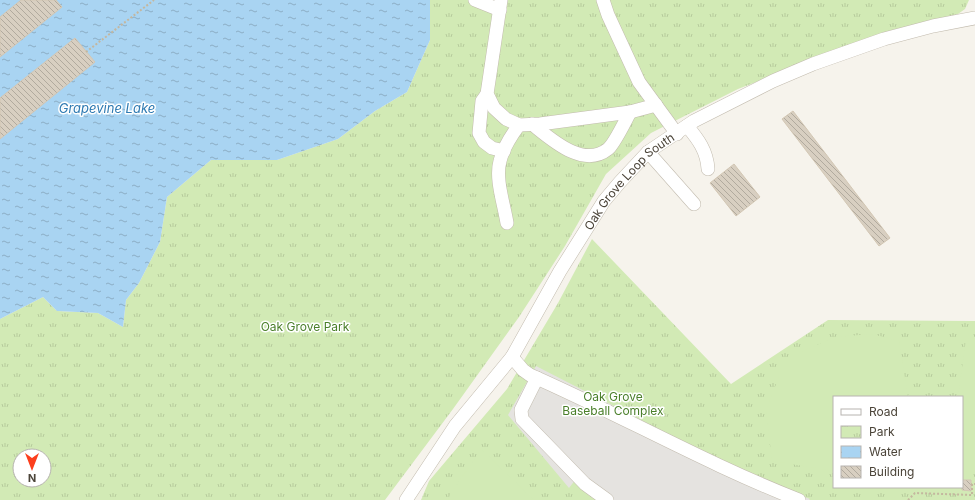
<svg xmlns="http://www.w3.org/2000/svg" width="975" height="500" font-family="Inter,sans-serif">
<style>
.park{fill:url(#park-tufts);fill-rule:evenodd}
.garden{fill:#d2eab5}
.parking{fill:#e5e3e0}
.water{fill:url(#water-ripples)}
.building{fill:url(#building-back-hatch);stroke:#d3c7b4}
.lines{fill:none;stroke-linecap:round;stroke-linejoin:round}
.minor-casing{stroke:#c2bbae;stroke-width:14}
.path{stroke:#c4b79f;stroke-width:2;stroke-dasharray:2 2;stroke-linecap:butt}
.minor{stroke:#fff;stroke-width:13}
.labels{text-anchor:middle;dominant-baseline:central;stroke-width:3;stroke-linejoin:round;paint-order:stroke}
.street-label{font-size:12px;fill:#4b4439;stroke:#fff}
.park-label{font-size:12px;fill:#4a7f2a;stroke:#fff}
.water-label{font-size:13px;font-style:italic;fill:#2e7ab2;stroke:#fff}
</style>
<defs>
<pattern id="park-tufts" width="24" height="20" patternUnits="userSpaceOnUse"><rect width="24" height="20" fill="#d2eab5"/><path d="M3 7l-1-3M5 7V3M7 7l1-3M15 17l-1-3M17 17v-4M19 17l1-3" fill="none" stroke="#b6ca9c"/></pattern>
<pattern id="water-ripples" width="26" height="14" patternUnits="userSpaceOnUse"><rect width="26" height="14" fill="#a9d4f2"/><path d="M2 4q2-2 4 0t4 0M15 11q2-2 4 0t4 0" fill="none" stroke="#8caec5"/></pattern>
<pattern id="building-back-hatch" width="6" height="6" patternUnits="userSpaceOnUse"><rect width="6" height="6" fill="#d8cfc1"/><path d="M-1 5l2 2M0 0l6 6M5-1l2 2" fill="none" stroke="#b1aa9e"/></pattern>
</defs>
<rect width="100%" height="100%" fill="#f6f3ec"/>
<g class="park">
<path d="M430,0h539l-4,9 -7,5 -83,22 -137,53 -87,44 -45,41 -41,72 -46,71 -66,92 -68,91h-385v-181l43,-22 14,14 41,2 25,14 3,-27 13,-17 21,-41 7,-45 44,-37h66l61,-21 37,-28 32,-19 23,-52zM20,456h24v24h-24z"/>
<path d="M592,239l139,145 97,-64 147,1v179h-554l8,-19 78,-92 51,-86zM834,397h128v90h-128z"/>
</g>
<g class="garden">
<polygon points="872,334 899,341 908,397 834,397 834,471 772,461 766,410 780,374 799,353 834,337"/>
<polygon points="975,338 975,471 962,472 962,397 958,397 966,339"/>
<polygon points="481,449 534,500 448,500 450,495"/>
</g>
<polygon class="parking" points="536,366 748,475 810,499 809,500 606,500 576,479 569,488 508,415"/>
<polygon class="water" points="0,0 430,0 430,40 407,92 375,111 338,139 277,160 211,160 167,197 160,242 139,283 126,300 123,327 98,313 57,311 43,297 0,319"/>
<g class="building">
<polygon points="21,0 56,0 62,7 0,57 0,17"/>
<polygon points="75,38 95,62 0,139 0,98"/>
<polygon points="793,111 890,238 879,246 782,119"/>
<polygon points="734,164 760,197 736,216 710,183"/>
<polygon points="962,480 971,480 971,491 962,490"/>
</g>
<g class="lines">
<g class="minor-casing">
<g id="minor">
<polyline points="475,0 500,10"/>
<polyline points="501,0 487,94 494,108 506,119 519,125 540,124 630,112 656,105"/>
<polyline points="603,0 608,15 639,82 677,134"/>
<polyline points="487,94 482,101 479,133 484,142 492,148 504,151"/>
<path d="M532,124c19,15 51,45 76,25 5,-4 18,-29 22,-37"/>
<path d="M687,126c11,13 20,25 21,43"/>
<polyline points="648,152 694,204"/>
<path d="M507,223c-3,-19 -12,-44 -7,-62 3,-13 11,-25 19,-36"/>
<path d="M512,357l11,13 7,5c91,40 177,89 269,125"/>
<polyline points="537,378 521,410 522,419 585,484 607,500"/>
<path id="s1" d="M406,500l49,-74 57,-69 48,-86 44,-70 16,-19 28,-30 46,-31 79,-40 40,-17 71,-25 49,-13 42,-8"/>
</g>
</g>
<g class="path">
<polyline points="86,52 154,0"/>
<polyline points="908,500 915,493 972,495 972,484 975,484"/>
</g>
<use href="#minor" class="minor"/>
</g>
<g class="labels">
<g class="street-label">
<text stroke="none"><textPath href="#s1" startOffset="391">Oak Grove Loop South</textPath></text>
</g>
<g class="park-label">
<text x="305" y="326">Oak Grove Park</text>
<text x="613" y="396">Oak Grove<tspan x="613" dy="14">Baseball Complex</tspan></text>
</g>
<g class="water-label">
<text x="107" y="108">Grapevine Lake</text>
</g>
</g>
<rect x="833" y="396" width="130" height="92" fill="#ffffff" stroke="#b7b4b0"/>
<rect x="841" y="409" width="20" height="6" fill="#ffffff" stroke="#b7b4b0"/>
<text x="869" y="416" font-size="12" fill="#4b4439">Road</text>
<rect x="841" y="426" width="20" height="12" fill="url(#park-tufts)" stroke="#b7b4b0"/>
<text x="869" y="436" font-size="12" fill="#4b4439">Park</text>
<rect x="841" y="446" width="20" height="12" fill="url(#water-ripples)" stroke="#b7b4b0"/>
<text x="869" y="456" font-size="12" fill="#4b4439">Water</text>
<rect x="841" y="466" width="20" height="12" fill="url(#building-back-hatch)" stroke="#b7b4b0"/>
<text x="869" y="476" font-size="12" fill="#4b4439">Building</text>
<g transform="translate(32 468) rotate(180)"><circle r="19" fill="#ffffff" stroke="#b7b4b0"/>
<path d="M0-3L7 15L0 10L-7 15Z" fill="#fc3f1d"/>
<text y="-6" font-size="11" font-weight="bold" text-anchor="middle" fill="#4b4439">N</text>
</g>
</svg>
